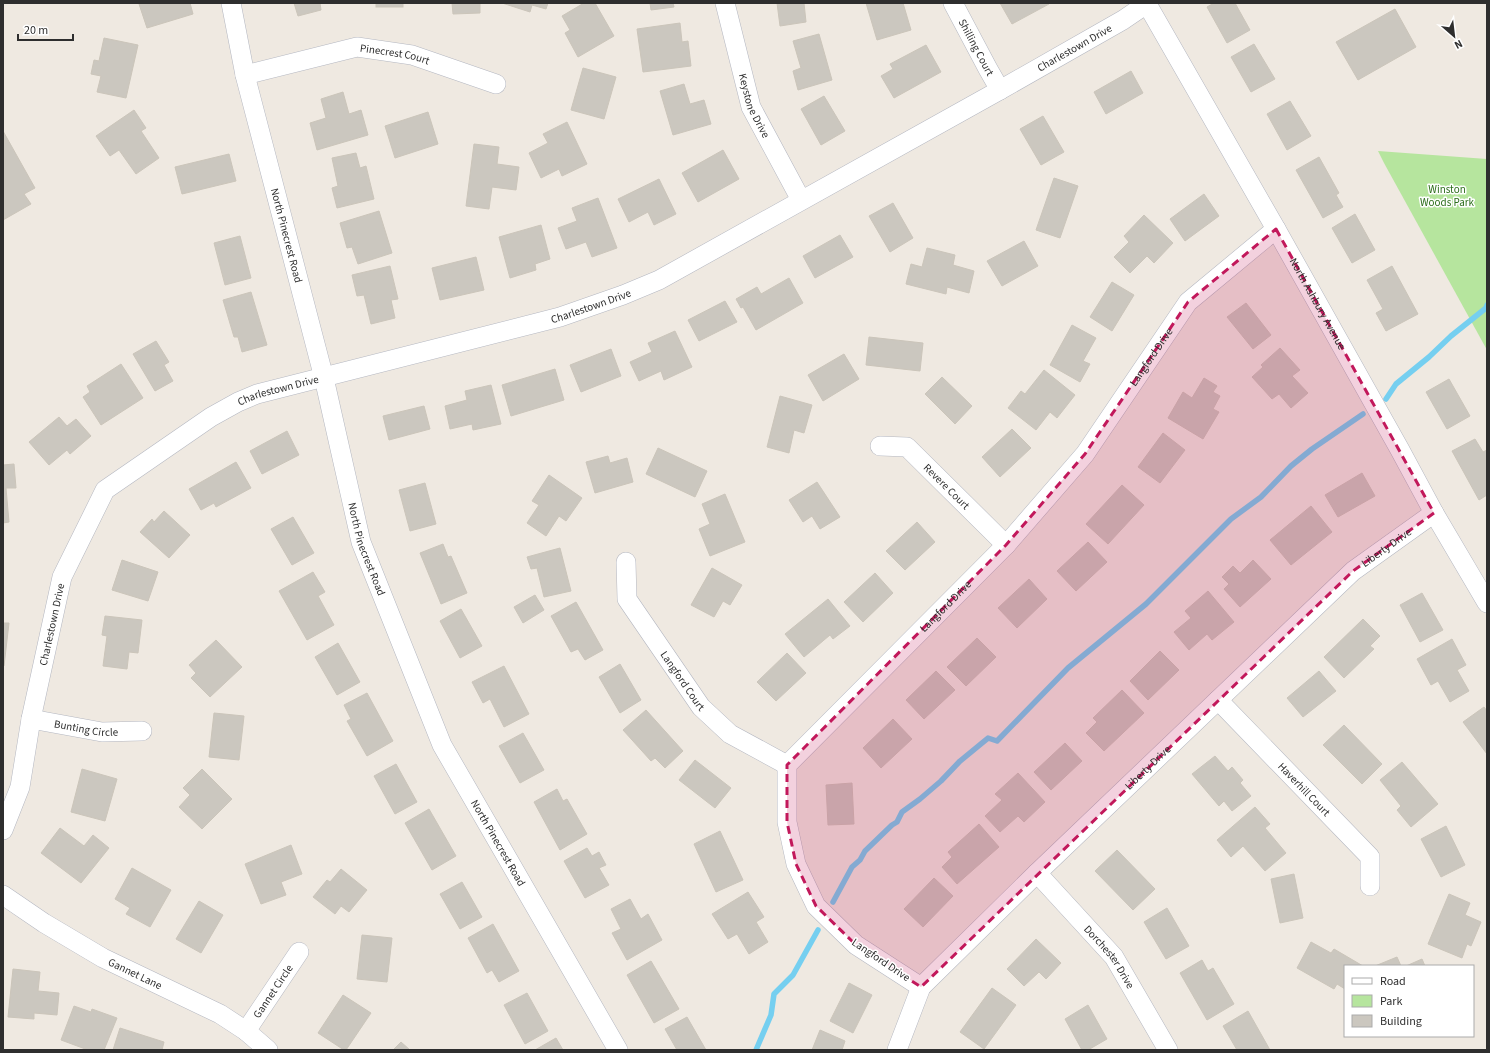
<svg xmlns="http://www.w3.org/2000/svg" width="1490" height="1053" font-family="'Source Sans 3',sans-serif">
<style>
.green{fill:#b6e59e}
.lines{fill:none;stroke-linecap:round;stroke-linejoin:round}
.stream{stroke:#75cff0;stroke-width:5.5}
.building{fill:#cbc7bf;stroke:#cbc5ba}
.minor-casing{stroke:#b4b7c1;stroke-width:20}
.minor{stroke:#fff;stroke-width:19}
.marked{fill:#c2185b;fill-opacity:0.2;stroke:#c2185b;stroke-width:3;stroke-dasharray:8 5;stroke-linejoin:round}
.labels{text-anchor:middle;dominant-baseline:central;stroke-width:3;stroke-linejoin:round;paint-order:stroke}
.street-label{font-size:11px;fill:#2e2e2e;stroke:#fff}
.park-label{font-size:11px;fill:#2c6e1b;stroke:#fff}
</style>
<rect width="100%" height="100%" fill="#efe9e1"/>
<polygon class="green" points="1378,151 1487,159 1487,350 1384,163"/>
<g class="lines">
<g class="stream">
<polyline points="1386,399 1396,384 1429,357 1451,336 1486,308 1487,305"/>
<polyline points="833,902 852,867 860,860 865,851 892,825 897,822 902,812 920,799 941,781 960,761 988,738 997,741 1068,668 1146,604 1231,519 1261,497 1291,466 1312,449 1363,414"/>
<polyline points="756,1050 771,1015 774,994 793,975 818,930"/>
</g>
</g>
<g class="building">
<polygon points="143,3 190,3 193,14 147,28 139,4"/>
<polygon points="294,3 320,3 321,10 298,16"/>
<rect x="376" y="3" width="27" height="4"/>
<polygon points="452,3 480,3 480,13 453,14"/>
<polygon points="502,3 548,3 546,9 532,5 530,12"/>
<polygon points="584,3 595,3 614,36 578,57 565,33 570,30 562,16"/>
<polygon points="650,3 673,3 674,7 651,10"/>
<polygon points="777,3 804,3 806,22 780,26"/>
<polygon points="866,3 903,3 911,30 877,40"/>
<polygon points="1000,3 1049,3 1049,4 1012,24"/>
<polygon points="1214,3 1235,3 1250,30 1227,43 1207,7"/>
<polygon points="1395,9 1416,47 1358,80 1336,42"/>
<polygon points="680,23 682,42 688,41 691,66 643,72 637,29"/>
<polygon points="819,34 832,80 798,90 793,71 801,68 793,41"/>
<polygon points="104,38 138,45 126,98 97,92 101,76 91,74 94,60 99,61"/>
<polygon points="1254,44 1275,79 1251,92 1231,57"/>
<polygon points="926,45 941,72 894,98 881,76 893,69 890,64"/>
<polygon points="583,68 616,77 604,119 571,110"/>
<polygon points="1131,71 1143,93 1106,114 1094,92"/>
<polygon points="684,84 690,104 704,100 711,124 673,135 660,91"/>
<polygon points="343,92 349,114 361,110 368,135 317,150 310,123 326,118 321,99"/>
<polygon points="824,96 845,131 821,145 801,109"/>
<polygon points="1290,101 1311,136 1287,150 1267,114"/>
<polygon points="134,110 146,128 141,131 159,158 136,174 119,150 110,156 96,136"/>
<polygon points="428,112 438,144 395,158 385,126"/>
<polygon points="1043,116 1064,152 1041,165 1020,129"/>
<polygon points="567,122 587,164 562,176 559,169 541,178 529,153 548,143 543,134"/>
<polygon points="3,131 35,188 24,194 31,204 3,220"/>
<polygon points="474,144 499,147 497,164 519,167 516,190 492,187 489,209 466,206"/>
<polygon points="723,150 739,179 698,202 682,173"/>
<polygon points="356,153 360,168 366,166 374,199 337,208 332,188 338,186 332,158"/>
<polygon points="229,154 236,181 182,194 175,167"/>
<polygon points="1319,157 1339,193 1336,195 1343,207 1323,218 1296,170"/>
<polygon points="1054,178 1078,186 1060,238 1036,230"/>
<polygon points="659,179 676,214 654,225 648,212 629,222 618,199"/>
<polygon points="1204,194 1219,216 1185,241 1170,219"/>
<polygon points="598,198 617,248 592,257 586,242 566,249 558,228 577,221 572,208"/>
<polygon points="893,203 913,238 890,252 869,216"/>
<polygon points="379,211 392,253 358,264 352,247 347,248 340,223"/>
<polygon points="1355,214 1375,250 1352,263 1332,228"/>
<polygon points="1144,215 1173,243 1154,263 1147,256 1130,273 1114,257 1129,242 1124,236"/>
<polygon points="541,225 550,259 535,264 536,270 510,278 499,237"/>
<polygon points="840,235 853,257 815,278 803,256"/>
<polygon points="240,236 251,278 225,285 214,243"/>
<polygon points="1024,241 1038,266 1002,286 987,261"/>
<polygon points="927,248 955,255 953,265 974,271 969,293 947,287 946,294 906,284 911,264 922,267"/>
<polygon points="476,257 484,290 440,300 432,268"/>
<polygon points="390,266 398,299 391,300 395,318 371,324 364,295 357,296 352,275"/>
<polygon points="1392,266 1418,314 1386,331 1376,313 1383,309 1367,280"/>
<polygon points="789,278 803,303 756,330 743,307 741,308 736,299 757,287 761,294"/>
<polygon points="1112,282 1134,295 1112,331 1090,317"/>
<polygon points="251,292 267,345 242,352 238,337 234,337 223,300"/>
<polygon points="725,301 737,322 699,341 688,320"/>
<polygon points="1246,303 1271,335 1253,349 1227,317"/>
<polygon points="1072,325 1096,338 1083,361 1090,364 1080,382 1050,365"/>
<polygon points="675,331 692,367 664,380 661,371 639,381 630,362 652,352 648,343"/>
<polygon points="869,337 923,343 920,371 866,365"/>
<polygon points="156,341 169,362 164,365 173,381 155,391 133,354"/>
<polygon points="1280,348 1300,370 1292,376 1308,393 1291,408 1279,394 1272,399 1252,377 1263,367 1261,365"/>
<polygon points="611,349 621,376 581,392 570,365"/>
<polygon points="844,354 859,379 823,401 808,375"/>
<polygon points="121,364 143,398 101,425 83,397 90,392 87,386"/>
<polygon points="555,369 564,400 511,416 502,385"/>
<polygon points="1044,370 1075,395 1057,418 1050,412 1036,430 1008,408 1021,391 1025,394"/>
<polygon points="942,377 972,406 955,424 925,394"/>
<polygon points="1204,378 1217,386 1213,392 1220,396 1213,409 1219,412 1203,439 1168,418 1183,392 1192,398"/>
<polygon points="1449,379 1470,416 1447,429 1426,392"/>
<polygon points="491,385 501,424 473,430 472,424 450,429 445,406 467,400 465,391"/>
<polygon points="780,396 812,405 804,433 794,430 789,453 767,447"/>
<polygon points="424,406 430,429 389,440 383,416"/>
<polygon points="59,417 67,426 76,419 91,436 70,454 67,450 49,465 29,442"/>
<polygon points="1012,429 1031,448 1000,477 982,457"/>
<polygon points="287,431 299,455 262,474 250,451"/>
<polygon points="1163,433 1185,450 1160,483 1138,467"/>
<polygon points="1475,439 1483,452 1487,450 1487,495 1479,500 1452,451"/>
<polygon points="658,448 707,471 695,497 646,474"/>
<polygon points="608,456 610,463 627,458 633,482 595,493 586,462"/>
<polygon points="236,462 251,488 216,507 214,503 201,510 189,489"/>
<polygon points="14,464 16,488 6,488 9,522 3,523 3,465"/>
<polygon points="1362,473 1375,496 1338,517 1325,495"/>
<polygon points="549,475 582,498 566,521 559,516 546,536 527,523 539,505 532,501"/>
<polygon points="817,482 840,517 820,529 812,516 803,522 789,500"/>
<polygon points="425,483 436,524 410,531 399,490"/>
<polygon points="1122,485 1144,505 1108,544 1086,524"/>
<polygon points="725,494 745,542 710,556 699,529 710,524 702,504"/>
<polygon points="1311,506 1332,532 1291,565 1270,540"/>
<polygon points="164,511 190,535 169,558 140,532 152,519 154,522"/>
<polygon points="293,517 314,553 292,565 271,529"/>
<polygon points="917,522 935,542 905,570 886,551"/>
<polygon points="1088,542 1107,562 1076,591 1057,571"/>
<polygon points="443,544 448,557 451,556 467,593 441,604 420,553"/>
<polygon points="560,548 571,591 544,597 537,568 531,569 527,557"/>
<polygon points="122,560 158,572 148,601 112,590"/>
<polygon points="1253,560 1271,579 1240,607 1224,589 1229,584 1222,577 1233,566 1240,573"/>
<polygon points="712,568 742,585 730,605 723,601 714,617 691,605"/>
<polygon points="313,572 325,592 318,596 334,625 307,640 279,591"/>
<polygon points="875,573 893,593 863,622 844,602"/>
<polygon points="1029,579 1047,599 1017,628 998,608"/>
<polygon points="1208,591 1234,622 1212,640 1207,634 1189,650 1174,632 1191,618 1185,611"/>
<polygon points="1422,593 1443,630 1420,642 1400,605"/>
<polygon points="535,595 544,610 523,623 514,607"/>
<polygon points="828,599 850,626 833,639 830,635 804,657 785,634"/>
<polygon points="576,602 603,650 585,660 578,649 571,652 551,616"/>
<polygon points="461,609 482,646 460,658 440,621"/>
<polygon points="105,616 142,620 138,653 129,652 127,669 103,666 107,636 102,635"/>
<polygon points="1363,619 1380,636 1370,646 1374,649 1344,678 1324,657"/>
<polygon points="3,623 9,623 4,666 3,666"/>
<polygon points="977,638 996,657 966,686 947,667"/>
<polygon points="1452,639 1466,665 1457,670 1469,691 1450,702 1438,681 1431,685 1417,659"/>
<polygon points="216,640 242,667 210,697 191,678 196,673 189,665"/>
<polygon points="338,643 360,682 337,695 315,657"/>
<polygon points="1160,651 1179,670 1148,700 1130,681"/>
<polygon points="787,653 806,673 776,701 757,682"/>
<polygon points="620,664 641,700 620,713 599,677"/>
<polygon points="504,666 529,714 504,727 490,699 483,703 472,682"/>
<polygon points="936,671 955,690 924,719 906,700"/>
<polygon points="1319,671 1336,691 1303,717 1287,698"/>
<polygon points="1122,690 1144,713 1104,751 1086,733 1097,722 1093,718"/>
<polygon points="367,693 393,741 367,756 347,721 351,719 344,705"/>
<polygon points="1484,707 1487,711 1487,754 1463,722"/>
<polygon points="646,710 683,751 665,768 655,758 651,761 623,730"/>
<polygon points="214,713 244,716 239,760 209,757"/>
<polygon points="893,719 912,739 881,768 863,748"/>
<polygon points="1344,725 1382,764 1362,784 1323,745"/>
<polygon points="523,733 544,770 520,783 499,746"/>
<polygon points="1065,743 1082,761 1051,790 1034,772"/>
<polygon points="1215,756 1228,771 1232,767 1243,780 1240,783 1251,796 1232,811 1224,801 1219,806 1192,774"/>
<polygon points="695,760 731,788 715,808 679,780"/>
<polygon points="1402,762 1438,804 1411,827 1397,810 1401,806 1380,780"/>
<polygon points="396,764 417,802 395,814 374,776"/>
<polygon points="82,769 117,779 105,821 71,812"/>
<polygon points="202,769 232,799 202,829 179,807 190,795 183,788"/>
<polygon points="1018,773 1045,802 1024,822 1018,816 1000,832 985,816 1002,800 995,794"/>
<polygon points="852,783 854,824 828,825 826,785"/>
<polygon points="557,789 563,801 567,799 587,834 560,850 534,802"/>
<polygon points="1255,807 1270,824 1265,828 1286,853 1265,871 1243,846 1231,857 1217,840"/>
<polygon points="429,809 456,856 432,870 405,823"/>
<polygon points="979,824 999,847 957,884 942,867 952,857 948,852"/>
<polygon points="1446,826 1465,865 1441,877 1421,839"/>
<polygon points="60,828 84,846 93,835 109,848 81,883 41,853"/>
<polygon points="720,831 743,880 716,892 694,844"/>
<polygon points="291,845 302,874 281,882 286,895 261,904 245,864"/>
<polygon points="587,848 592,856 599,852 606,865 599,868 609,885 585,898 564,861"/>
<polygon points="1117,850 1155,889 1133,910 1095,871"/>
<polygon points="132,868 171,890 150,927 126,914 130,908 115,899"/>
<polygon points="341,869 367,890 349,912 341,906 335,914 313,897 327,880 330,882"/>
<polygon points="1294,874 1303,918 1280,923 1271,879"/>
<polygon points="934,878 953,896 923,927 904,909"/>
<polygon points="462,882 482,917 460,929 440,894"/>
<polygon points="748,892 764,917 756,922 768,942 749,954 737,934 728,939 712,914"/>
<polygon points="1449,894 1470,903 1465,915 1481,922 1471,946 1467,944 1462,958 1428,944"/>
<polygon points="630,899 641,919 648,914 662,940 627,960 612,933 621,929 611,909"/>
<polygon points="199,901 223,915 201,953 176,939"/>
<polygon points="1167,908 1189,946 1166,959 1144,922"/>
<polygon points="493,924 519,971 499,982 492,970 487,973 468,938"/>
<polygon points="362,935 392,938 387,982 357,979"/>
<polygon points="1036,939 1061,963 1046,979 1039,972 1024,986 1007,969"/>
<polygon points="1311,942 1331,953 1334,949 1363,966 1345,966 1345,989 1337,984 1334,989 1297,968"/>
<polygon points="1397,957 1401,966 1375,966"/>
<polygon points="1422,959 1425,966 1406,966"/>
<polygon points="1202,960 1208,971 1213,968 1234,1004 1207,1020 1180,973"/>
<polygon points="651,961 679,1009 654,1023 627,975"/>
<polygon points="13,969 40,972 38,991 59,993 57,1015 34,1013 34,1019 8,1017"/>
<polygon points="849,983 872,995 853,1033 830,1021"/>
<polygon points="992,988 1016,1005 984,1049 960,1032"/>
<polygon points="527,993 548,1031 525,1044 504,1005"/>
<polygon points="343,995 371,1013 346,1050 344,1050 318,1033"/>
<polygon points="1088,1005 1107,1039 1088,1050 1082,1050 1065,1019"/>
<polygon points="74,1006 91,1012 92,1009 117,1018 104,1050 88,1050 61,1040"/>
<polygon points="1248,1011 1270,1050 1237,1050 1223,1026"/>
<polygon points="687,1017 706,1050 677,1050 665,1029"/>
<polygon points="120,1028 164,1042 162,1050 113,1050"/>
<polygon points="820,1030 845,1041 842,1050 812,1050"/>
<polygon points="556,1038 563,1050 535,1050"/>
<polygon points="401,1042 410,1050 393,1050"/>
</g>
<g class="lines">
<g class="minor-casing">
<g id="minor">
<path id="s1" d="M231,3l14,72 79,303 37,164 81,203 176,305"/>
<path id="s2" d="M725,3l26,104 50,93"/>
<path id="s3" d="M953,3l35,66 12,21"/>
<path id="s4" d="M1147,4l129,225 124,221 34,63 53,90"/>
<path id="s5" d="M245,75l112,-28 55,8 84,29"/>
<path id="s6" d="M880,446l27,1 99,98"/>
<path id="s7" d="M626,562l1,37 74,108 29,27 57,31"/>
<path id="s8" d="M1218,700l152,157v29"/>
<path id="s9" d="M31,719l71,13 40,-1"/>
<path id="s10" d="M3,830l17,-43 11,-68 31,-142 43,-87 106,-73 27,-15 19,-8 303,-77 63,-22 36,-15 341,-190 123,-70 25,-17"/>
<path id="s11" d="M1037,873l77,84 54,93"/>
<path id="s12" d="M3,895l41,28 59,35 117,56 26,17 22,19"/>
<path id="s13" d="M921,987l-65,-42 -40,-39 -20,-42 -9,-42v-57l219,-220 79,-91 103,-152 88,-73"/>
<path id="s14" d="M246,1031l53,-79"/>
<path id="s15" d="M897,1050l24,-63 116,-114 316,-302 81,-58"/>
</g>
</g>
<use href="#minor" class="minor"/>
</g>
<path class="marked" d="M1276,229l158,284 -81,58 -432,416 -65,-42 -40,-39 -20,-42 -9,-42v-57l219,-220 79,-91 103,-152z"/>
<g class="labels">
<g class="street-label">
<text stroke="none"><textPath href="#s3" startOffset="50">Shilling Court</textPath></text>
<text stroke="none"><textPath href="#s10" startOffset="1432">Charlestown Drive</textPath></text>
<text stroke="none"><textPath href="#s5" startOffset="154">Pinecrest Court</textPath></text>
<text stroke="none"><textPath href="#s2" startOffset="107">Keystone Drive</textPath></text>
<text stroke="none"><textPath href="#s1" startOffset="239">North Pinecrest Road</textPath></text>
<text stroke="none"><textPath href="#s4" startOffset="345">North Ashbury Avenue</textPath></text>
<text stroke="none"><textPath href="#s10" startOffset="883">Charlestown Drive</textPath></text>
<text stroke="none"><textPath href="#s13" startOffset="828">Langford Drive</textPath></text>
<text stroke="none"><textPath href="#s10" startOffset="559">Charlestown Drive</textPath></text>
<text stroke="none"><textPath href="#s6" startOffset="83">Revere Court</textPath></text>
<text stroke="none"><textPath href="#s1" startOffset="563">North Pinecrest Road</textPath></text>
<text stroke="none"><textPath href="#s15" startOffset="708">Liberty Drive</textPath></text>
<text stroke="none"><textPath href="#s13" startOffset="504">Langford Drive</textPath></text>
<text stroke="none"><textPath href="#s10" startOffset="212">Charlestown Drive</textPath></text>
<text stroke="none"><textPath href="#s7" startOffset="136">Langford Court</textPath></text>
<text stroke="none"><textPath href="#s9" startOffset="56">Bunting Circle</textPath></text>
<text stroke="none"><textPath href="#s15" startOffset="383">Liberty Drive</textPath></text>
<text stroke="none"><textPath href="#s8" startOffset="124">Haverhill Court</textPath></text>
<text stroke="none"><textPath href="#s1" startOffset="886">North Pinecrest Road</textPath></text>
<text stroke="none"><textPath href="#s11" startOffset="111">Dorchester Drive</textPath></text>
<text transform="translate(881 960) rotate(34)">Langford Drive</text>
<text stroke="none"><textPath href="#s12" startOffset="154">Gannet Lane</textPath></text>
<text stroke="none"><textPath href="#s14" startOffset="48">Gannet Circle</textPath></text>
</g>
<g class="park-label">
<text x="1447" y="189">Winston<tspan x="1447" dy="13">Woods Park</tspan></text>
</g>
</g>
<rect width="1490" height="1053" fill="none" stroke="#2e2e2e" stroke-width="8"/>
<rect x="1344" y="965" width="130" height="72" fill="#ffffff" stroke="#ababab"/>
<rect x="1352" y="978" width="20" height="6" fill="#ffffff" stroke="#ababab"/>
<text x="1380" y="985" font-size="12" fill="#2e2e2e">Road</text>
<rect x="1352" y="995" width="20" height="12" fill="#b6e59e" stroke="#ababab"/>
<text x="1380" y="1005" font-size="12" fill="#2e2e2e">Park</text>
<rect x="1352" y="1015" width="20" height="12" fill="#cbc7bf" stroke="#ababab"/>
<text x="1380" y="1025" font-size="12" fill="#2e2e2e">Building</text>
<g transform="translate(1454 36) rotate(152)" stroke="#ffffff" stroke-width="3" paint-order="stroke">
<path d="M0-3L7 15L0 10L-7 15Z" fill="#2e2e2e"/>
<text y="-6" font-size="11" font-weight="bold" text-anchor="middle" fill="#2e2e2e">N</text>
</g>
<path d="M18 34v6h55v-6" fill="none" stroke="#2e2e2e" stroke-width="2"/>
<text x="24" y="34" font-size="12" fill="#2e2e2e" stroke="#ffffff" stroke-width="3" paint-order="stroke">20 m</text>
</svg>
